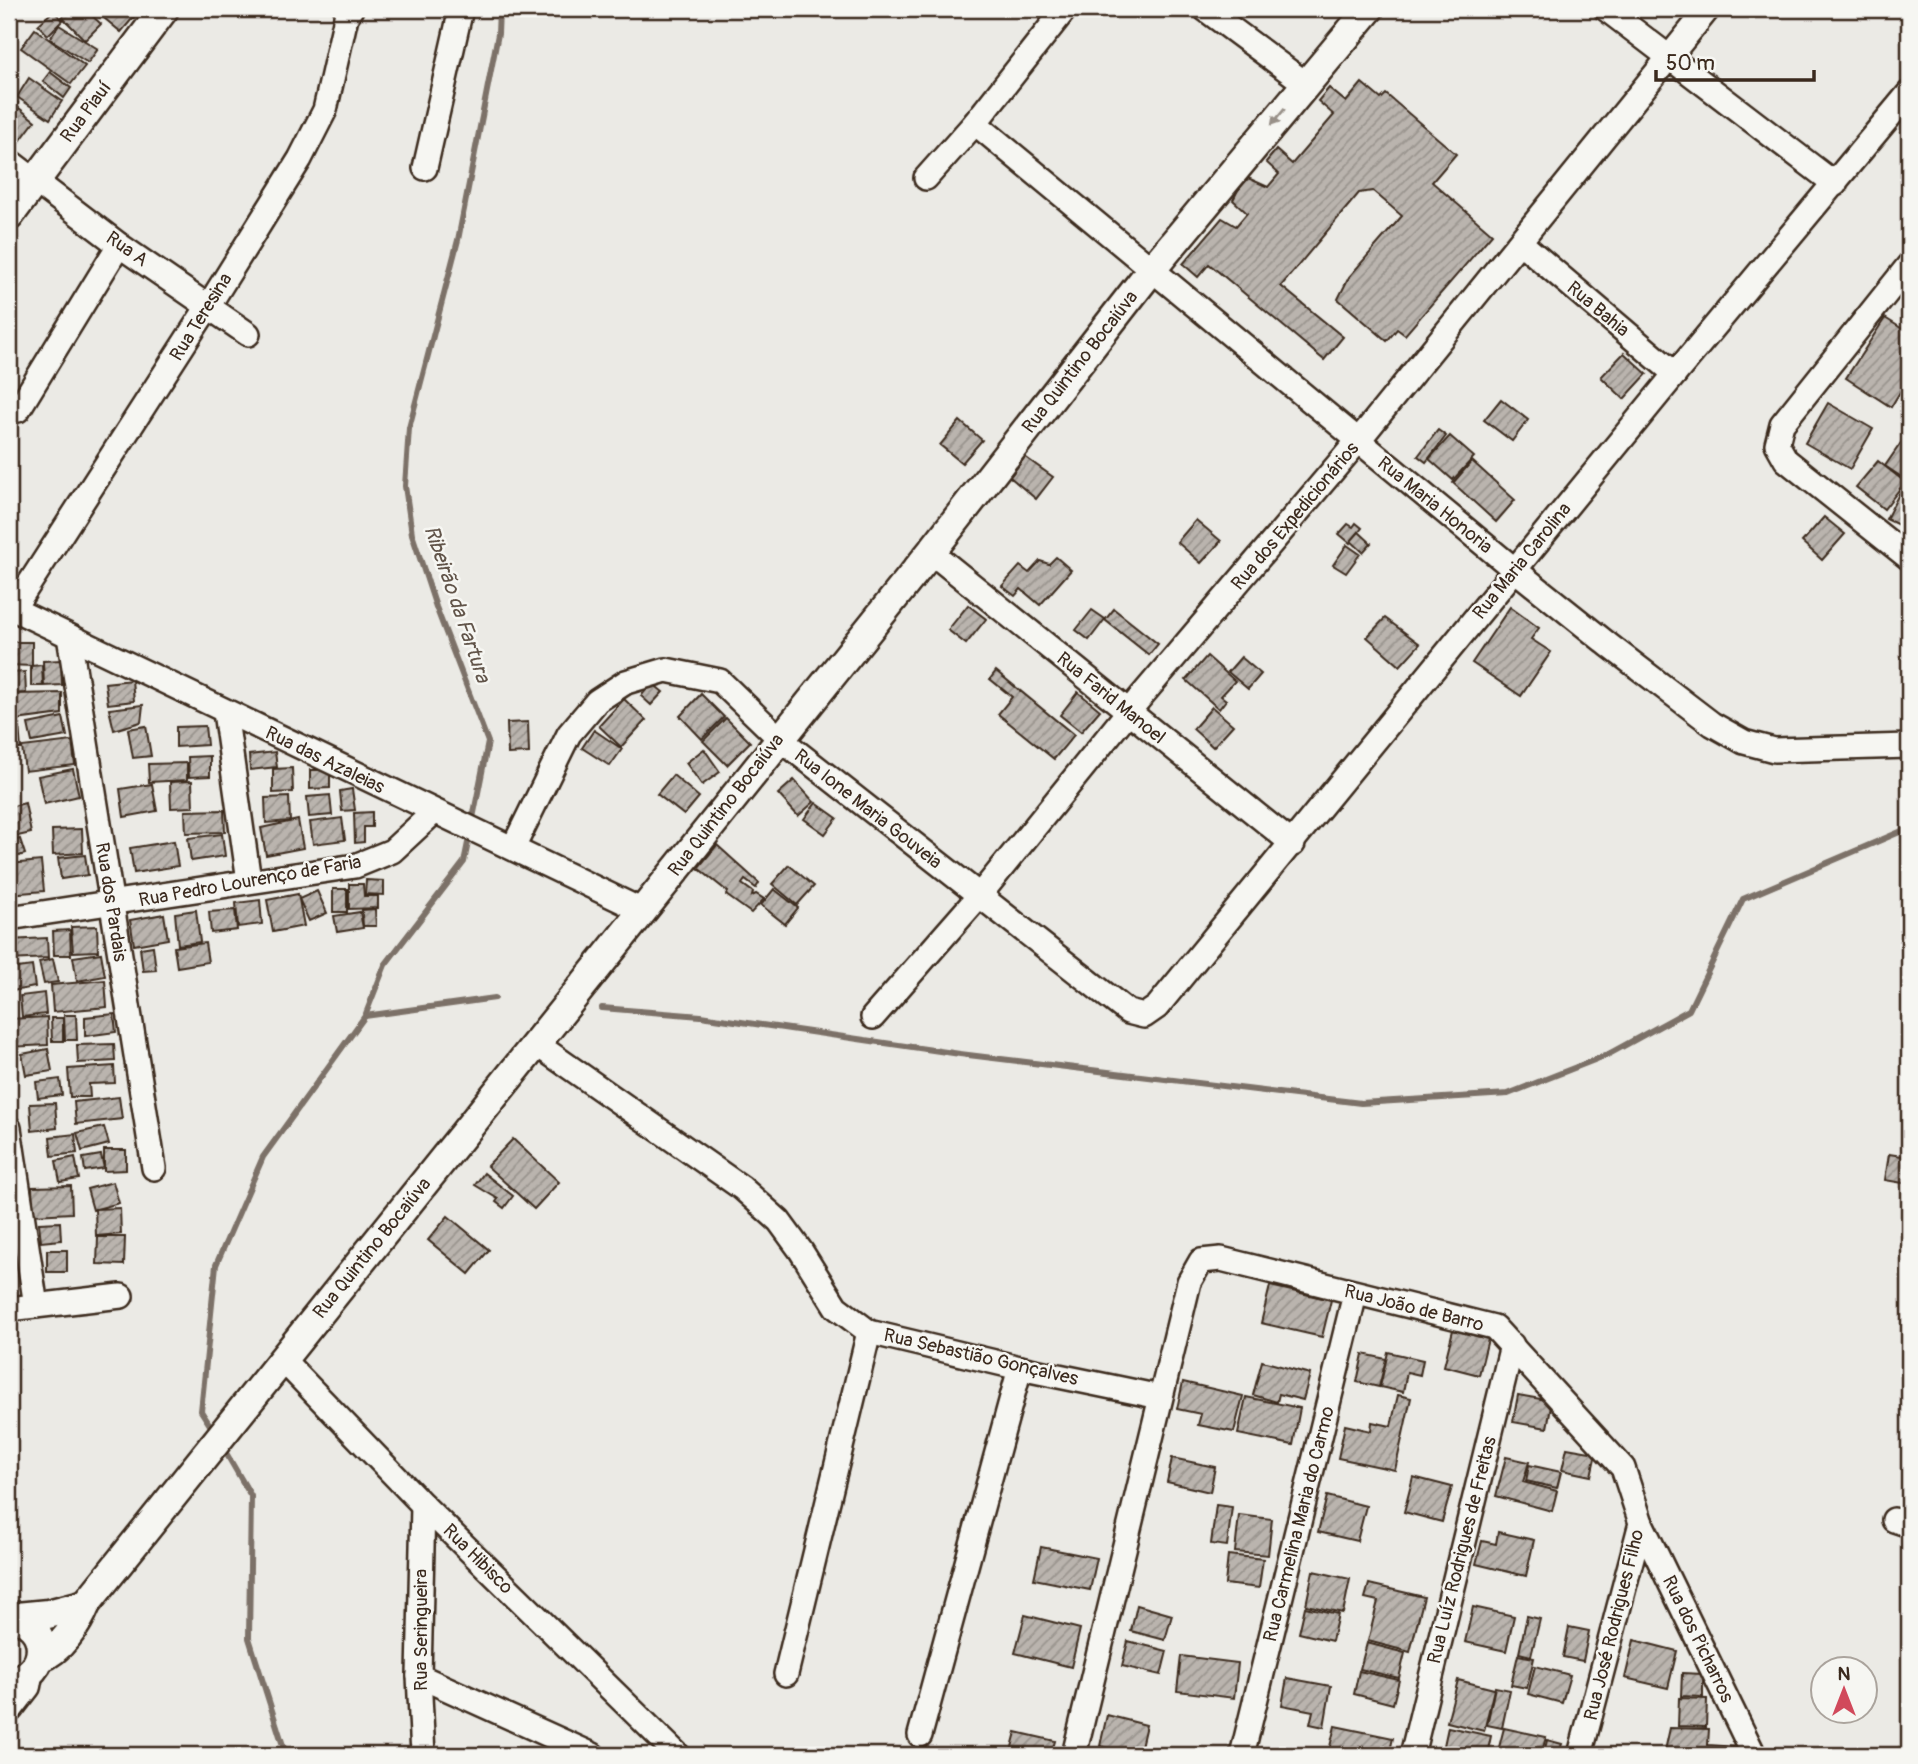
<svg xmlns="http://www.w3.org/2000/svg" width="1918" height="1764" font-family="Pangolin,sans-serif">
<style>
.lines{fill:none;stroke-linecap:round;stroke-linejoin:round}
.stream{stroke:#7c7167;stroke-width:6}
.building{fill:url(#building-hatch);stroke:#3b2a1e;stroke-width:2}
.minor-casing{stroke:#3b2a1e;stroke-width:28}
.tertiary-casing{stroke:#3b2a1e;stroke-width:33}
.minor{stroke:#f6f6f2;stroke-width:23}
.tertiary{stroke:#f6f6f2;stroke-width:28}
.oneway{fill:#989088}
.labels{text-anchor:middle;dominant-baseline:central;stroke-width:5;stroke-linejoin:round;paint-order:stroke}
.street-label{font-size:19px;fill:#3b2a1e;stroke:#f6f6f2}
.water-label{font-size:21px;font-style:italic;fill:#615449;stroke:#f6f6f2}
</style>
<defs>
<pattern id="building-hatch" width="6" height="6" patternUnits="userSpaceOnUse" patternTransform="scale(1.75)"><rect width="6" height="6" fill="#bab4ae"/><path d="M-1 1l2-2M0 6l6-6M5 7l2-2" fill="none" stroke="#98938d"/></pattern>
</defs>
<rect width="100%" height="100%" fill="#ebeae5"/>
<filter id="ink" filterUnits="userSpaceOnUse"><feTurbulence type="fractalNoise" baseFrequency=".0143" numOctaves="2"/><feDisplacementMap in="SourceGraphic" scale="14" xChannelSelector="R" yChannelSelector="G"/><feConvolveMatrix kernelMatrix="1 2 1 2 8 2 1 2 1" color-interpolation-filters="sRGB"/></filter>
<g filter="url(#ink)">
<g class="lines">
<g class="stream">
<polyline points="472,823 488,742 436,607 412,534 405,486 409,428 458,240 498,34 499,9"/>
<polyline points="602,1008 701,1016 960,1054 1361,1103 1508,1094 1607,1055 1689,1010 1743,899 1909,828"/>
<polyline points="365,1016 495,998"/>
<polyline points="215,1433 201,1411 216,1265 263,1157 365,1016 385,965 464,862 470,833"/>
<polyline points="222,1446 251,1496 249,1638 286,1755"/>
</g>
</g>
<g class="building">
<polygon points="70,9 85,9 101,24 85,40 62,17"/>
<polygon points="93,9 133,9 138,12 121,32"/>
<polygon points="53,11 63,20 48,35 38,25"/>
<polygon points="59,25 98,49 88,63 50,39"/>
<polygon points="35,29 85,66 71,84 21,48"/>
<polygon points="50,72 71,88 64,98 43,81"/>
<polygon points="29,78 62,101 50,119 17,97"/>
<polygon points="1362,83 1381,99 1386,94 1456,154 1432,182 1492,234 1405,335 1397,329 1387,341 1338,299 1349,277 1402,216 1373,191 1359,193 1281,286 1343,337 1324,360 1209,264 1198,277 1183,264 1222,218 1236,226 1247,213 1233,200 1238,190 1248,178 1268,187 1279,174 1266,162 1276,150 1292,164 1334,115 1318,101 1329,88 1346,102"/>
<polygon points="9,96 18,103 9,116"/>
<polygon points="19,108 35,121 20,141 9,132 9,121"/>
<polygon points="1885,318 1909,333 1909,391 1903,387 1891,407 1846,378"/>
<polygon points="1624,353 1647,374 1624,399 1601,377"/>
<polygon points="1501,399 1528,420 1512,441 1484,420"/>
<polygon points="1828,403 1873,429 1850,469 1805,443"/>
<polygon points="960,421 982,440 962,463 940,445"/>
<polygon points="1438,430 1446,436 1426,462 1418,456"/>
<polygon points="1450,436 1474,457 1453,480 1429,459"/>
<polygon points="1903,440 1909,444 1909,482 1885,466"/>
<polygon points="1025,457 1053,477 1036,499 1010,477"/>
<polygon points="1472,461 1515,500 1496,522 1453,483"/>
<polygon points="1878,461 1905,482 1884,509 1856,487"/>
<polygon points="1903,486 1909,489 1909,530 1886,519"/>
<polygon points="1824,517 1845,534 1822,560 1802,542"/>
<polygon points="1196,520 1221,541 1201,563 1177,542"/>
<polygon points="1356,523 1362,528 1350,543 1339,534 1348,524 1353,527"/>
<polygon points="1359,532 1371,543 1363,552 1351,541"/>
<polygon points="1347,545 1360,554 1346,573 1333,565"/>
<polygon points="1056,557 1071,570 1040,605 1021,589 1015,596 1002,586 1020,566 1029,573 1040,561 1049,564"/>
<polygon points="968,605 986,619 966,644 948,630"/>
<polygon points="1510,607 1539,628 1531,639 1551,652 1521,696 1472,663"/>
<polygon points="1114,609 1158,644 1149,655 1105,620"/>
<polygon points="1092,610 1105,619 1089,640 1076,630"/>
<polygon points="1385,618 1420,644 1400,666 1367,637"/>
<polygon points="9,642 32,642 32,666 9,665"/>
<polygon points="1207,656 1235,681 1221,696 1226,700 1219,709 1186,680"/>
<polygon points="1241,657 1261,674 1248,689 1228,672"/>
<polygon points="61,660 62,685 44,686 43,661"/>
<polygon points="42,665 43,686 31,686 31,666"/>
<polygon points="996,671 1074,735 1054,759 998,714 1012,697 990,679"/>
<polygon points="25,672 26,693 9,694 9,673"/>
<polygon points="132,680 134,701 108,704 105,683"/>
<polygon points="652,683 663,692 651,705 641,696"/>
<polygon points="1078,692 1100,710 1081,732 1060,715"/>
<polygon points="62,693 62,714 15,720 14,694"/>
<polygon points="701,694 724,717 702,739 680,716"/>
<polygon points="624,699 646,720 621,747 599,726"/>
<polygon points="143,705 141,722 114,730 109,709"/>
<polygon points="1212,707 1233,725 1213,747 1193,729"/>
<polygon points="63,717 67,736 32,742 28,724"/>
<polygon points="726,718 750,742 727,765 703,741"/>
<polygon points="528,722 529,753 508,754 507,723"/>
<polygon points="19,725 21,749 9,749 9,726"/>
<polygon points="146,726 151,756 133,758 128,729"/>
<polygon points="205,726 207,745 176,747 176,727"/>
<polygon points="594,730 622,749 610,766 582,748"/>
<polygon points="72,741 75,765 25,771 22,747"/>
<polygon points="704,749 720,772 702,785 686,763"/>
<polygon points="275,752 277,767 250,770 249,755"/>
<polygon points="210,756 210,776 189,777 188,757"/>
<polygon points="187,763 187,780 149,782 148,764"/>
<polygon points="292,768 293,792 273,793 273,769"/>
<polygon points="73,769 79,796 44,804 38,776"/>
<polygon points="310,770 330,770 330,788 310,789"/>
<polygon points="673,775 699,797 684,815 657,794"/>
<polygon points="794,780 814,802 798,816 778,794"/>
<polygon points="192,781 193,807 171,808 170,782"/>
<polygon points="152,784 157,811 124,817 120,789"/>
<polygon points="352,789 355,810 342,811 340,791"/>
<polygon points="330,795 332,815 309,817 307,797"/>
<polygon points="289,797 290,821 266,823 265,798"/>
<polygon points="25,803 31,833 9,838 9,807"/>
<polygon points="816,803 837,818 825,834 804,819"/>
<polygon points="224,810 225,832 186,833 185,811"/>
<polygon points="372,812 372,827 364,827 364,842 355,843 354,813"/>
<polygon points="342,818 345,840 313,844 310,822"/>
<polygon points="298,820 303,848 266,855 261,828"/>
<polygon points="82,829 83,853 53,855 52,830"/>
<polygon points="222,834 225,856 191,861 188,838"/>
<polygon points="20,839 25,854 9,859 9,842"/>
<polygon points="174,841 178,866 134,873 130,848"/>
<polygon points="717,845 759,883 756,888 745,880 742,884 753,892 752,896 756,894 764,899 751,913 726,895 728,892 698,868"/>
<polygon points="85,855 88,875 61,879 58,858"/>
<polygon points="41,861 44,891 9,894 9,864"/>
<polygon points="789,865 814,886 797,905 772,884"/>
<polygon points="366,880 384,881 384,895 365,894"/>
<polygon points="349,884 363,884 364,896 378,896 378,908 349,909"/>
<rect x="333" y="889" width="14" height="23"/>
<polygon points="774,889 798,908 785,924 761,905"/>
<polygon points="317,891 327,913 309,921 299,899"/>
<polygon points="298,894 304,926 273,932 267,900"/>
<polygon points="260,900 262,924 238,927 236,903"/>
<polygon points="375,909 376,926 363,926 362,910"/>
<polygon points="196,910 200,942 178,945 175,913"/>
<polygon points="235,910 237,930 211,933 209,912"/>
<polygon points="360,912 363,928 337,932 334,916"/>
<polygon points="164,914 168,939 134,945 130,920"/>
<polygon points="97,926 98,951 73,952 71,927"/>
<polygon points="70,930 71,955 54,955 53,931"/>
<polygon points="47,938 48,958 9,960 9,940"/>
<polygon points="205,943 208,962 177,967 174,947"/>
<polygon points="153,946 156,970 143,971 140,948"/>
<polygon points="101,953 105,976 77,981 73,957"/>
<polygon points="53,959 58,982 44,984 39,962"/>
<polygon points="32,966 35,987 12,991 9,969"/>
<polygon points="105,980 107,1007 53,1012 51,985"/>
<polygon points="44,993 46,1014 22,1017 20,996"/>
<polygon points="114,1014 116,1032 85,1036 85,1017"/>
<polygon points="64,1015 76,1015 77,1040 65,1040"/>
<polygon points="47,1017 48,1045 9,1047 9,1019"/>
<polygon points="51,1018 63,1018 63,1041 52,1041"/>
<polygon points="114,1044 115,1061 78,1063 77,1045"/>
<polygon points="48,1049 52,1071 26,1075 22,1054"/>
<polygon points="114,1066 115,1083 89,1084 90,1097 70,1097 68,1069"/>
<polygon points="60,1079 62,1095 38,1098 36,1082"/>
<polygon points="119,1097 122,1119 76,1124 74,1102"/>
<polygon points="55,1103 57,1128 32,1131 30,1104"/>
<polygon points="104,1127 109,1144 82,1151 77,1133"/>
<polygon points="75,1134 77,1153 52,1156 50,1137"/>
<polygon points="513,1139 559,1182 534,1209 487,1166"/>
<polygon points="104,1150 126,1150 126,1170 104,1171"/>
<polygon points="1889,1154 1909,1157 1909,1184 1885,1180"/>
<polygon points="101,1155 104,1168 85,1171 83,1158"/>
<polygon points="75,1157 79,1179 60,1182 56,1161"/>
<polygon points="484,1173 513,1196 504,1208 496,1202 498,1199 475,1185"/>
<polygon points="113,1182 119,1203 93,1210 87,1189"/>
<polygon points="71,1186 72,1213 33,1215 32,1187"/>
<polygon points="120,1208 121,1234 96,1236 95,1209"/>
<polygon points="448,1216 489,1250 469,1274 428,1240"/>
<polygon points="60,1222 61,1240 41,1242 39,1223"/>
<polygon points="98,1237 125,1237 124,1265 97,1264"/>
<rect x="47" y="1250" width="20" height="22"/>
<polygon points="1270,1286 1331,1300 1322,1337 1261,1323"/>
<polygon points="1453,1330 1488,1339 1479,1375 1444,1366"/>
<polygon points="1388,1352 1423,1360 1420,1375 1407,1372 1403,1392 1380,1387"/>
<polygon points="1363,1354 1386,1359 1379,1387 1357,1382"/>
<polygon points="1262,1361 1310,1374 1303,1400 1279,1394 1277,1402 1253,1395"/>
<polygon points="1183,1382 1243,1396 1234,1432 1198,1425 1201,1414 1177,1409"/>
<polygon points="1398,1395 1411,1398 1395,1470 1338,1458 1345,1425 1371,1431 1372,1422 1391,1426"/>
<polygon points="1518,1395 1552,1401 1547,1428 1513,1422"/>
<polygon points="1246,1397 1300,1408 1293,1445 1238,1434"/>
<polygon points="1567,1448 1596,1453 1591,1476 1562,1470"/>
<polygon points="1506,1457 1529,1462 1523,1482 1557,1491 1552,1511 1496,1496"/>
<polygon points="1172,1458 1215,1467 1210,1492 1167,1482"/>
<polygon points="1529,1465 1561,1472 1557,1488 1526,1481"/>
<polygon points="1413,1477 1452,1487 1442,1522 1404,1512"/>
<polygon points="1327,1496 1366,1506 1357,1541 1318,1532"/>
<polygon points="1216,1505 1232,1507 1227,1546 1211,1544"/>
<polygon points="1239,1515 1272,1519 1268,1555 1235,1552"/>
<polygon points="1498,1532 1534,1540 1526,1576 1476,1564 1482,1541 1496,1544"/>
<polygon points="1041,1547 1097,1558 1090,1590 1034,1579"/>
<polygon points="1228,1555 1263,1559 1259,1588 1225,1584"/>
<polygon points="1313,1571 1350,1579 1343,1613 1306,1605"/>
<polygon points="1369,1584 1424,1597 1410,1652 1368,1641 1378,1601 1365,1598"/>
<polygon points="1137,1605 1172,1615 1165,1640 1131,1631"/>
<polygon points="1305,1607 1338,1614 1332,1641 1299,1633"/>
<polygon points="1473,1607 1514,1616 1506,1651 1465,1642"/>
<polygon points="1025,1615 1080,1629 1071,1667 1015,1653"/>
<polygon points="1527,1616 1540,1619 1531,1656 1519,1653"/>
<polygon points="1569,1627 1589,1631 1583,1661 1563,1657"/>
<polygon points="1634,1640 1677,1651 1668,1688 1625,1678"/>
<polygon points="1128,1641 1167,1651 1161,1675 1122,1666"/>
<polygon points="1367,1643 1405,1653 1399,1678 1360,1669"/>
<polygon points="1518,1655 1534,1658 1527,1688 1511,1685"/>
<polygon points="1181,1656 1238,1663 1234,1698 1177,1691"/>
<polygon points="1535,1666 1570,1675 1562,1703 1528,1694"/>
<polygon points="1359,1671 1399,1680 1393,1704 1354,1694"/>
<polygon points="1682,1673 1703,1674 1703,1697 1681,1696"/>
<polygon points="1287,1678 1331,1686 1324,1727 1310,1724 1313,1711 1282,1705"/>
<polygon points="1458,1680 1494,1689 1484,1731 1447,1722"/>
<polygon points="1495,1687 1510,1690 1502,1728 1487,1725"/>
<polygon points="1679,1698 1707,1699 1706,1727 1678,1726"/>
<polygon points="1107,1715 1146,1725 1139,1755 1100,1746"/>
<polygon points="1335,1726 1393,1738 1389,1755 1328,1755"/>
<polygon points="1448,1727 1491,1736 1487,1755 1442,1755"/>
<polygon points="1504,1728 1546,1737 1541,1755 1497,1755"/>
<polygon points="1670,1728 1709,1729 1708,1745 1737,1747 1736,1755 1664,1755"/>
<polygon points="1016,1732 1055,1741 1051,1755 1010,1755"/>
<polygon points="1547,1740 1562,1744 1559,1753 1545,1749"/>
</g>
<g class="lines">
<g class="minor-casing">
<g id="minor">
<polyline points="1205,9 1306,84"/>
<polyline points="1606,9 1835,184"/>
<polyline points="975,123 1515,570 1610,646 1712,724 1744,742 1774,750 1909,746"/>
<polyline points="9,161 119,245 248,334"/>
<polyline points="425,168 461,9"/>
<polyline points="926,178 975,123 1065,9"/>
<polyline points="1521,243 1675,374"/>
<polyline points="1909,265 1782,424 1777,444 1786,460 1909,558"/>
<polyline points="18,410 119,245"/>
<polyline points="931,552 1293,844"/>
<polyline points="9,607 643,911"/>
<polyline points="13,609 209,305 300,159 325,110 346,17 351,9"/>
<polyline points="69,636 154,1168"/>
<polyline points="225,712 249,881"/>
<polyline points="513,848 569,734 597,701 626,682 666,670 720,681 779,738 1128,1012 1144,1016 1157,1007 1675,374 1909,93"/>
<polyline points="9,918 355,866 392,851 434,812"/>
<polyline points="873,1017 979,896 1128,712 1358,441 1708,9"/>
<polyline points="535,1043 742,1188 779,1221 801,1251 836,1307 869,1332 1020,1368 1160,1397"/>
<polyline points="9,1128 36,1306"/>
<polyline points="9,1309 121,1296"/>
<polyline points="283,1360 423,1505 678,1755"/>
<polyline points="423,1505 419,1676 423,1755"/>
<polyline points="1894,1520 1909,1525"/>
<polyline points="1641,1523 1754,1755"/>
<polyline points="786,1674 869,1332"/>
<polyline points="419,1676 593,1755"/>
<polyline points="920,1735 1020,1368"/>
<polyline points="1074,1755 1189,1282 1201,1261 1221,1259 1494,1327 1623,1468 1641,1523 1580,1755"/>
<polyline points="1242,1755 1355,1294"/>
<polyline points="1412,1755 1512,1345"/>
</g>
</g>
<g class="tertiary-casing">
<g id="tertiary">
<polyline points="9,216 164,9"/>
<path d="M9,1616c43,6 42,59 0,66"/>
<polyline points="17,1617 48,1614 86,1604"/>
<path d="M40,1658c20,-7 38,-34 46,-54l845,-1052 221,-283 217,-260"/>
<polyline points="9,1708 26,1686 28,1675"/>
</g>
</g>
<use href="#minor" class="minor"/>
<use href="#tertiary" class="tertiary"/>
</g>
<defs><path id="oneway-solid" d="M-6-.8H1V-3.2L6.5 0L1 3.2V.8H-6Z" transform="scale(1.75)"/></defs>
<use class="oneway" href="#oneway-solid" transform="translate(1278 117) rotate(130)"/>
</g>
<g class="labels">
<g class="street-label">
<text transform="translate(86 112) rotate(-53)">Rua Piauí</text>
<text transform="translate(127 249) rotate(35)">Rua A</text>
<text transform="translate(1598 309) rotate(40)">Rua Bahia</text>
<text transform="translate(201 317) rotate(-58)">Rua Teresina</text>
<text transform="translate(1080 362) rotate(-52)">Rua Quintino Bocaiúva</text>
<text transform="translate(1435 505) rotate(39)">Rua Maria Honoria</text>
<text transform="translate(1295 516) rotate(-50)">Rua dos Expedicionários</text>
<text transform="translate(1522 561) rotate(-51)">Rua Maria Carolina</text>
<text transform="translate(1111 698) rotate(39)">Rua Farid Manoel</text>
<text transform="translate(325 760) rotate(26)">Rua das Azaleias</text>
<text transform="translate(726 805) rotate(-52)">Rua Quintino Bocaiúva</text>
<text transform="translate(868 809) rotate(38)">Rua Ione Maria Gouveia</text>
<text transform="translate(250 881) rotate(-10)">Rua Pedro Lourenço de Faria</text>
<text transform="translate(111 902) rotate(81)">Rua dos Pardais</text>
<text transform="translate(372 1248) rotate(-51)">Rua Quintino Bocaiúva</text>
<text transform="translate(1414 1308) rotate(14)">Rua João de Barro</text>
<text transform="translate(981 1357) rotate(13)">Rua Sebastião Gonçalves</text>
<text transform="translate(1299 1524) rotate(-76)">Rua Carmelina Maria do Carmo</text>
<text transform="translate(1462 1550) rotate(-76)">Rua Luíz Rodrigues de Freitas</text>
<text transform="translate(478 1559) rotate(45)">Rua Hibisco</text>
<text transform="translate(1614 1625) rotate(-76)">Rua José Rodrigues Filho</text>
<text transform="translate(421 1630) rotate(-90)">Rua Seringueira</text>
<text transform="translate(1698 1639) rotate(64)">Rua dos Picharros</text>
</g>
<g class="water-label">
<text transform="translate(457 604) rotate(71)">Ribeirão da Fartura</text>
</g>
</g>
<rect width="1918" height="1764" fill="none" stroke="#f6f6f2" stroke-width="35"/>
<rect x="18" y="18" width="1883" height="1729" fill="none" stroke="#3b2a1e" stroke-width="2.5" filter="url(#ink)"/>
<g transform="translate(1844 1690)"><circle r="33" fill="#f6f6f2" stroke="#aba49d" stroke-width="2"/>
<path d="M0-5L12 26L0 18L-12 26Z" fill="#d1495b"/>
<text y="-10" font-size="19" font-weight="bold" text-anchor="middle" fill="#3b2a1e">N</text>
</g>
<path d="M1656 70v10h158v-10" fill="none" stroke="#3b2a1e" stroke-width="3.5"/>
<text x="1666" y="70" font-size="21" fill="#3b2a1e" stroke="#f6f6f2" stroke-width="5" paint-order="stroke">50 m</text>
</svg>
